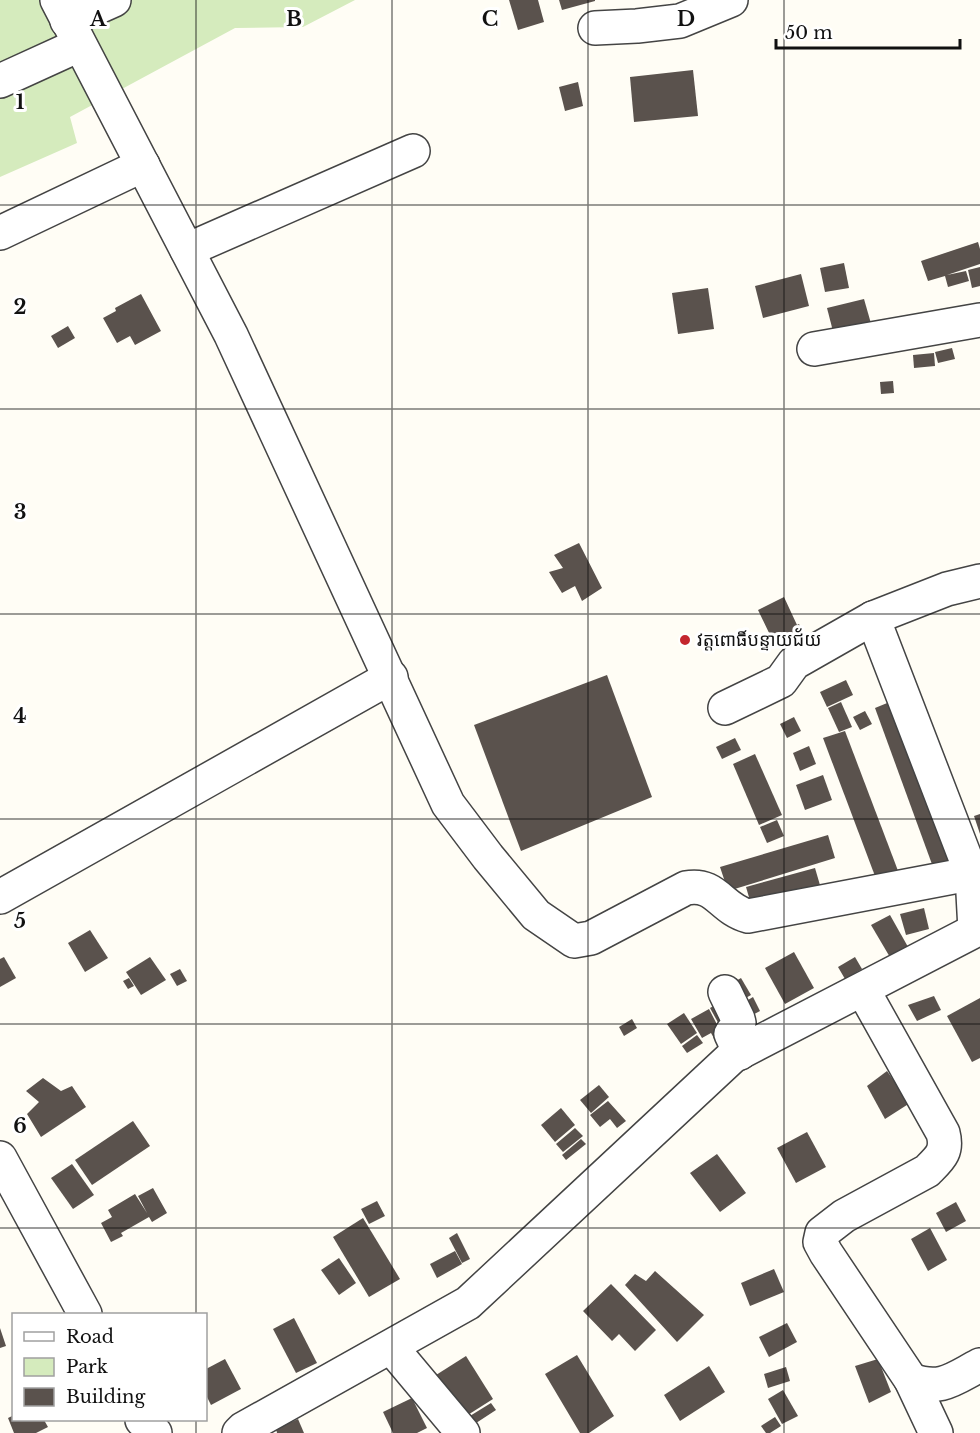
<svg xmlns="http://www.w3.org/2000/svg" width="980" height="1433" font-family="'Libre Baskerville','Noto Sans Khmer',serif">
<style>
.green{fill:#d5ebbd}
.building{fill:#5a524d}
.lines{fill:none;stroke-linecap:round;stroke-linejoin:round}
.minor-casing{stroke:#444;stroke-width:36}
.minor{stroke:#fff;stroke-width:33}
.grid{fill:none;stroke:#111;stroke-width:1.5;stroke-opacity:0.55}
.poi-dot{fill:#c4262e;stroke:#fff;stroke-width:2}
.labels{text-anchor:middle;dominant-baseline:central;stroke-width:6;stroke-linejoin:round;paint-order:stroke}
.poi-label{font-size:18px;fill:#111;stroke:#fff;text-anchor:start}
.grid-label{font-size:20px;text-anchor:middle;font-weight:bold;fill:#111;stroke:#fff;stroke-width:6;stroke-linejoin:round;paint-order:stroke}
</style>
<rect width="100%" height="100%" fill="#fffdf5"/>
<polygon class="green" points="0,0 355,0 303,27 235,28 70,117 77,143 0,177"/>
<g class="building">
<polygon points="509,0 538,0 544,22 518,30"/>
<polygon points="559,0 595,0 595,1 562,10"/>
<polygon points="693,70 698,116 634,122 630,77"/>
<polygon points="578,82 583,106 565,111 559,87"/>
<polygon points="978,242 980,249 980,264 947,275 966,271 969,281 948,287 945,276 928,281 921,261"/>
<polygon points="844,263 849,288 825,292 820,268"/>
<polygon points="980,267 980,286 972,288 968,270"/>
<polygon points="801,274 809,306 763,318 755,286"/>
<polygon points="708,288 714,329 678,334 672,293"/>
<polygon points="141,294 161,331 135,345 130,336 117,343 103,318 116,311 115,308"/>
<polygon points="864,299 874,334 836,343 827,308"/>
<polygon points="68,326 75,338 58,348 51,336"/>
<polygon points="952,348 955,359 938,363 935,352"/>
<polygon points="934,353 935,366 914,368 913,355"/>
<polygon points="893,381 894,393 881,394 880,382"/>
<polygon points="579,543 602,588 582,601 575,586 562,593 549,572 563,568 554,555"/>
<polygon points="784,597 797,625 799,624 809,644 791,653 781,632 771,637 758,610"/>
<polygon points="607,675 652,797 521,851 474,725"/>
<polygon points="846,680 853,695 827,707 820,692"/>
<polygon points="897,699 956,859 933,867 875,708"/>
<polygon points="841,702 852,727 839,732 828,708"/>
<polygon points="865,711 872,724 860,730 853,717"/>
<polygon points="794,717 801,731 787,738 780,724"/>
<polygon points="845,731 900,876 878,884 823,738"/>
<polygon points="735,738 741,750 722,759 716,747"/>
<polygon points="809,746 816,764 800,771 793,753"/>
<polygon points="755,754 782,815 759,825 733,764"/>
<polygon points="823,775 832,800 805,810 796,785"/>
<polygon points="980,814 980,834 974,816"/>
<polygon points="777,820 784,836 767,843 760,827"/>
<polygon points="828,835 835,858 728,891 720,867"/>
<polygon points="815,868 822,892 753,911 746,887"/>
<polygon points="924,908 929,929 906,935 900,914"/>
<polygon points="890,915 912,954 894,964 871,925"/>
<polygon points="90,930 108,958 85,972 68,943"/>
<polygon points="794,952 814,988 785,1004 765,968"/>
<polygon points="4,957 16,978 0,987 0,959"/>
<polygon points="150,957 166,980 141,995 126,972"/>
<polygon points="855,957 862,969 845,979 838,967"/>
<polygon points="180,969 187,981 177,986 170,974"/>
<polygon points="129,978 134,986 128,989 123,981"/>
<polygon points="741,978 751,995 735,1004 725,987"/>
<polygon points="934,996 941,1010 917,1021 908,1005"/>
<polygon points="753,997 760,1011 745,1019 738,1006"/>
<polygon points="980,998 980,1058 972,1062 947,1016"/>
<polygon points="717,1004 728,1024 721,1028 710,1008"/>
<polygon points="709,1009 724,1038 716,1042 711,1033 702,1038 691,1019"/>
<polygon points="684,1013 697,1033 681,1044 667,1024"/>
<polygon points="632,1019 637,1028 624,1036 619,1027"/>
<polygon points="697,1035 703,1043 687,1053 682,1046"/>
<polygon points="887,1071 910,1103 885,1119 867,1086"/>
<polygon points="43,1078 61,1091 72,1086 86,1107 41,1137 27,1114 39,1102 26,1091"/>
<polygon points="599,1085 609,1097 591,1113 580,1100"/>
<polygon points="608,1101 626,1121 617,1128 610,1119 600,1127 590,1115"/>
<polygon points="561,1108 575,1125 555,1142 541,1125"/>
<polygon points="133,1121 150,1146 92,1185 75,1160"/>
<polygon points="575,1128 583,1136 563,1152 556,1144"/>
<polygon points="807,1132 826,1167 796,1183 777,1148"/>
<polygon points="581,1139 586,1144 566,1160 562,1155"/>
<polygon points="717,1154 746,1193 720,1212 690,1173"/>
<polygon points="72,1164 94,1195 73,1209 51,1178"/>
<polygon points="153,1188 167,1213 152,1222 149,1217 121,1233 123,1236 111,1242 101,1223 112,1217 108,1210 135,1194 147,1213 138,1196"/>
<polygon points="377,1201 385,1216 369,1224 361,1209"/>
<polygon points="956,1202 966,1221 946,1232 936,1213"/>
<polygon points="363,1218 400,1279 369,1297 333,1237"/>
<polygon points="930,1228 947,1260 928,1271 911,1239"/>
<polygon points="457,1233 470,1259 462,1263 449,1238"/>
<polygon points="455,1251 462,1264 437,1278 430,1264"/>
<polygon points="339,1258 356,1283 339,1295 321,1270"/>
<polygon points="774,1269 784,1292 750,1306 741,1283"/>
<polygon points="655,1271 704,1315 677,1342 625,1285 635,1274 646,1281"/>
<polygon points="611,1284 656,1330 635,1351 619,1334 612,1341 583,1311"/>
<polygon points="294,1318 317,1363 296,1373 273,1329"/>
<polygon points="787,1323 797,1342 769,1357 759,1337"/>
<polygon points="0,1328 6,1346 0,1348"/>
<polygon points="577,1355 614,1416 589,1433 580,1433 545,1374"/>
<polygon points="466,1356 493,1399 463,1418 436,1375"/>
<polygon points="225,1359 241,1389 211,1405 206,1395 206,1369"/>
<polygon points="878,1359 891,1392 869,1403 855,1366"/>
<polygon points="709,1366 725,1392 680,1421 664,1395"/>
<polygon points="786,1367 790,1381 768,1388 764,1374"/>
<polygon points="783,1390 798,1416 782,1424 768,1399"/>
<polygon points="412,1398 427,1428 417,1433 393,1433 383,1412"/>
<polygon points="491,1403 496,1410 470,1427 465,1419"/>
<polygon points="14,1415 14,1420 44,1420 48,1427 36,1433 14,1433 8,1418"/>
<polygon points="775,1417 781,1426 770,1433 766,1433 761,1426"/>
<polygon points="298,1419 304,1433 277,1433 276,1429"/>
</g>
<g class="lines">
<g class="minor-casing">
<g id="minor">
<path d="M57,0l174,335 217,469 40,53 48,58 38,26 17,-3 95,-50c30,-6 35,21 62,28l232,-44"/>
<polyline points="67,21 114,0"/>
<polyline points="595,28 637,26 680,21 731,0"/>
<polyline points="0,81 79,45"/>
<polyline points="0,233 143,165"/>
<polyline points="187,250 413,151"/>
<polyline points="814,349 980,320"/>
<polyline points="873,618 972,875 975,930"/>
<polyline points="725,708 781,681 794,663 873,618 947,589 980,581"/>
<polyline points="0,897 391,677"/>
<path d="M863,990l80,143c5,19 -3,25 -16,38l-83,45 -22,17 -2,9 6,11 85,127 25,53"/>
<polyline points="725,992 738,1019 739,1023 731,1034 740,1053"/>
<polyline points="0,1158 85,1314"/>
<polyline points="391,1347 463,1433"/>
<path d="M911,1380c31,11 42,-1 69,-15"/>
<polyline points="142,1420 155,1433"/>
<polyline points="239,1433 243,1429 468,1303 733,1056 980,928"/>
</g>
</g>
<use href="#minor" class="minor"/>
</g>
<path class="grid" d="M196,0v1314M392,0v1433M588,0v1433M784,0v1433M0,205h980M0,409h980M0,614h980M0,819h980M0,1024h980M0,1228h980M196,1420v13"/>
<circle class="poi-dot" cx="685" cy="640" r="6"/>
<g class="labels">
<g class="poi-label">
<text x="697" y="640">វត្តពោធិ៍បន្ទាយជ័យ</text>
</g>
</g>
<g class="grid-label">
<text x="98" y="26">A</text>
<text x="294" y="26">B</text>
<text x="490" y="26">C</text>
<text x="686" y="26">D</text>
<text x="20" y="109">1</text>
<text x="20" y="314">2</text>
<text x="20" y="519">3</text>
<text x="20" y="723">4</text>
<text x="20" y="928">5</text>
<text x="20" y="1133">6</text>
</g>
<rect x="12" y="1313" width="195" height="108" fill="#ffffff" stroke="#a0a0a0" stroke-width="1.5"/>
<rect x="24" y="1332" width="30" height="9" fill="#ffffff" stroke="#a0a0a0" stroke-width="1.5"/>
<text x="66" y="1343" font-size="18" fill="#111111">Road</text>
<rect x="24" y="1358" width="30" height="18" fill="#d5ebbd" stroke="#a0a0a0" stroke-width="1.5"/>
<text x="66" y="1373" font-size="18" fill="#111111">Park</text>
<rect x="24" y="1388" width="30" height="18" fill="#5a524d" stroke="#a0a0a0" stroke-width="1.5"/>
<text x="66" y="1403" font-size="18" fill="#111111">Building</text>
<path d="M776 39v9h184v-9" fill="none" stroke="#111111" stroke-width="3"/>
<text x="785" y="39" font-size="18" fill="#111111" stroke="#ffffff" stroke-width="4.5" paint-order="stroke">50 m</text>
</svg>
